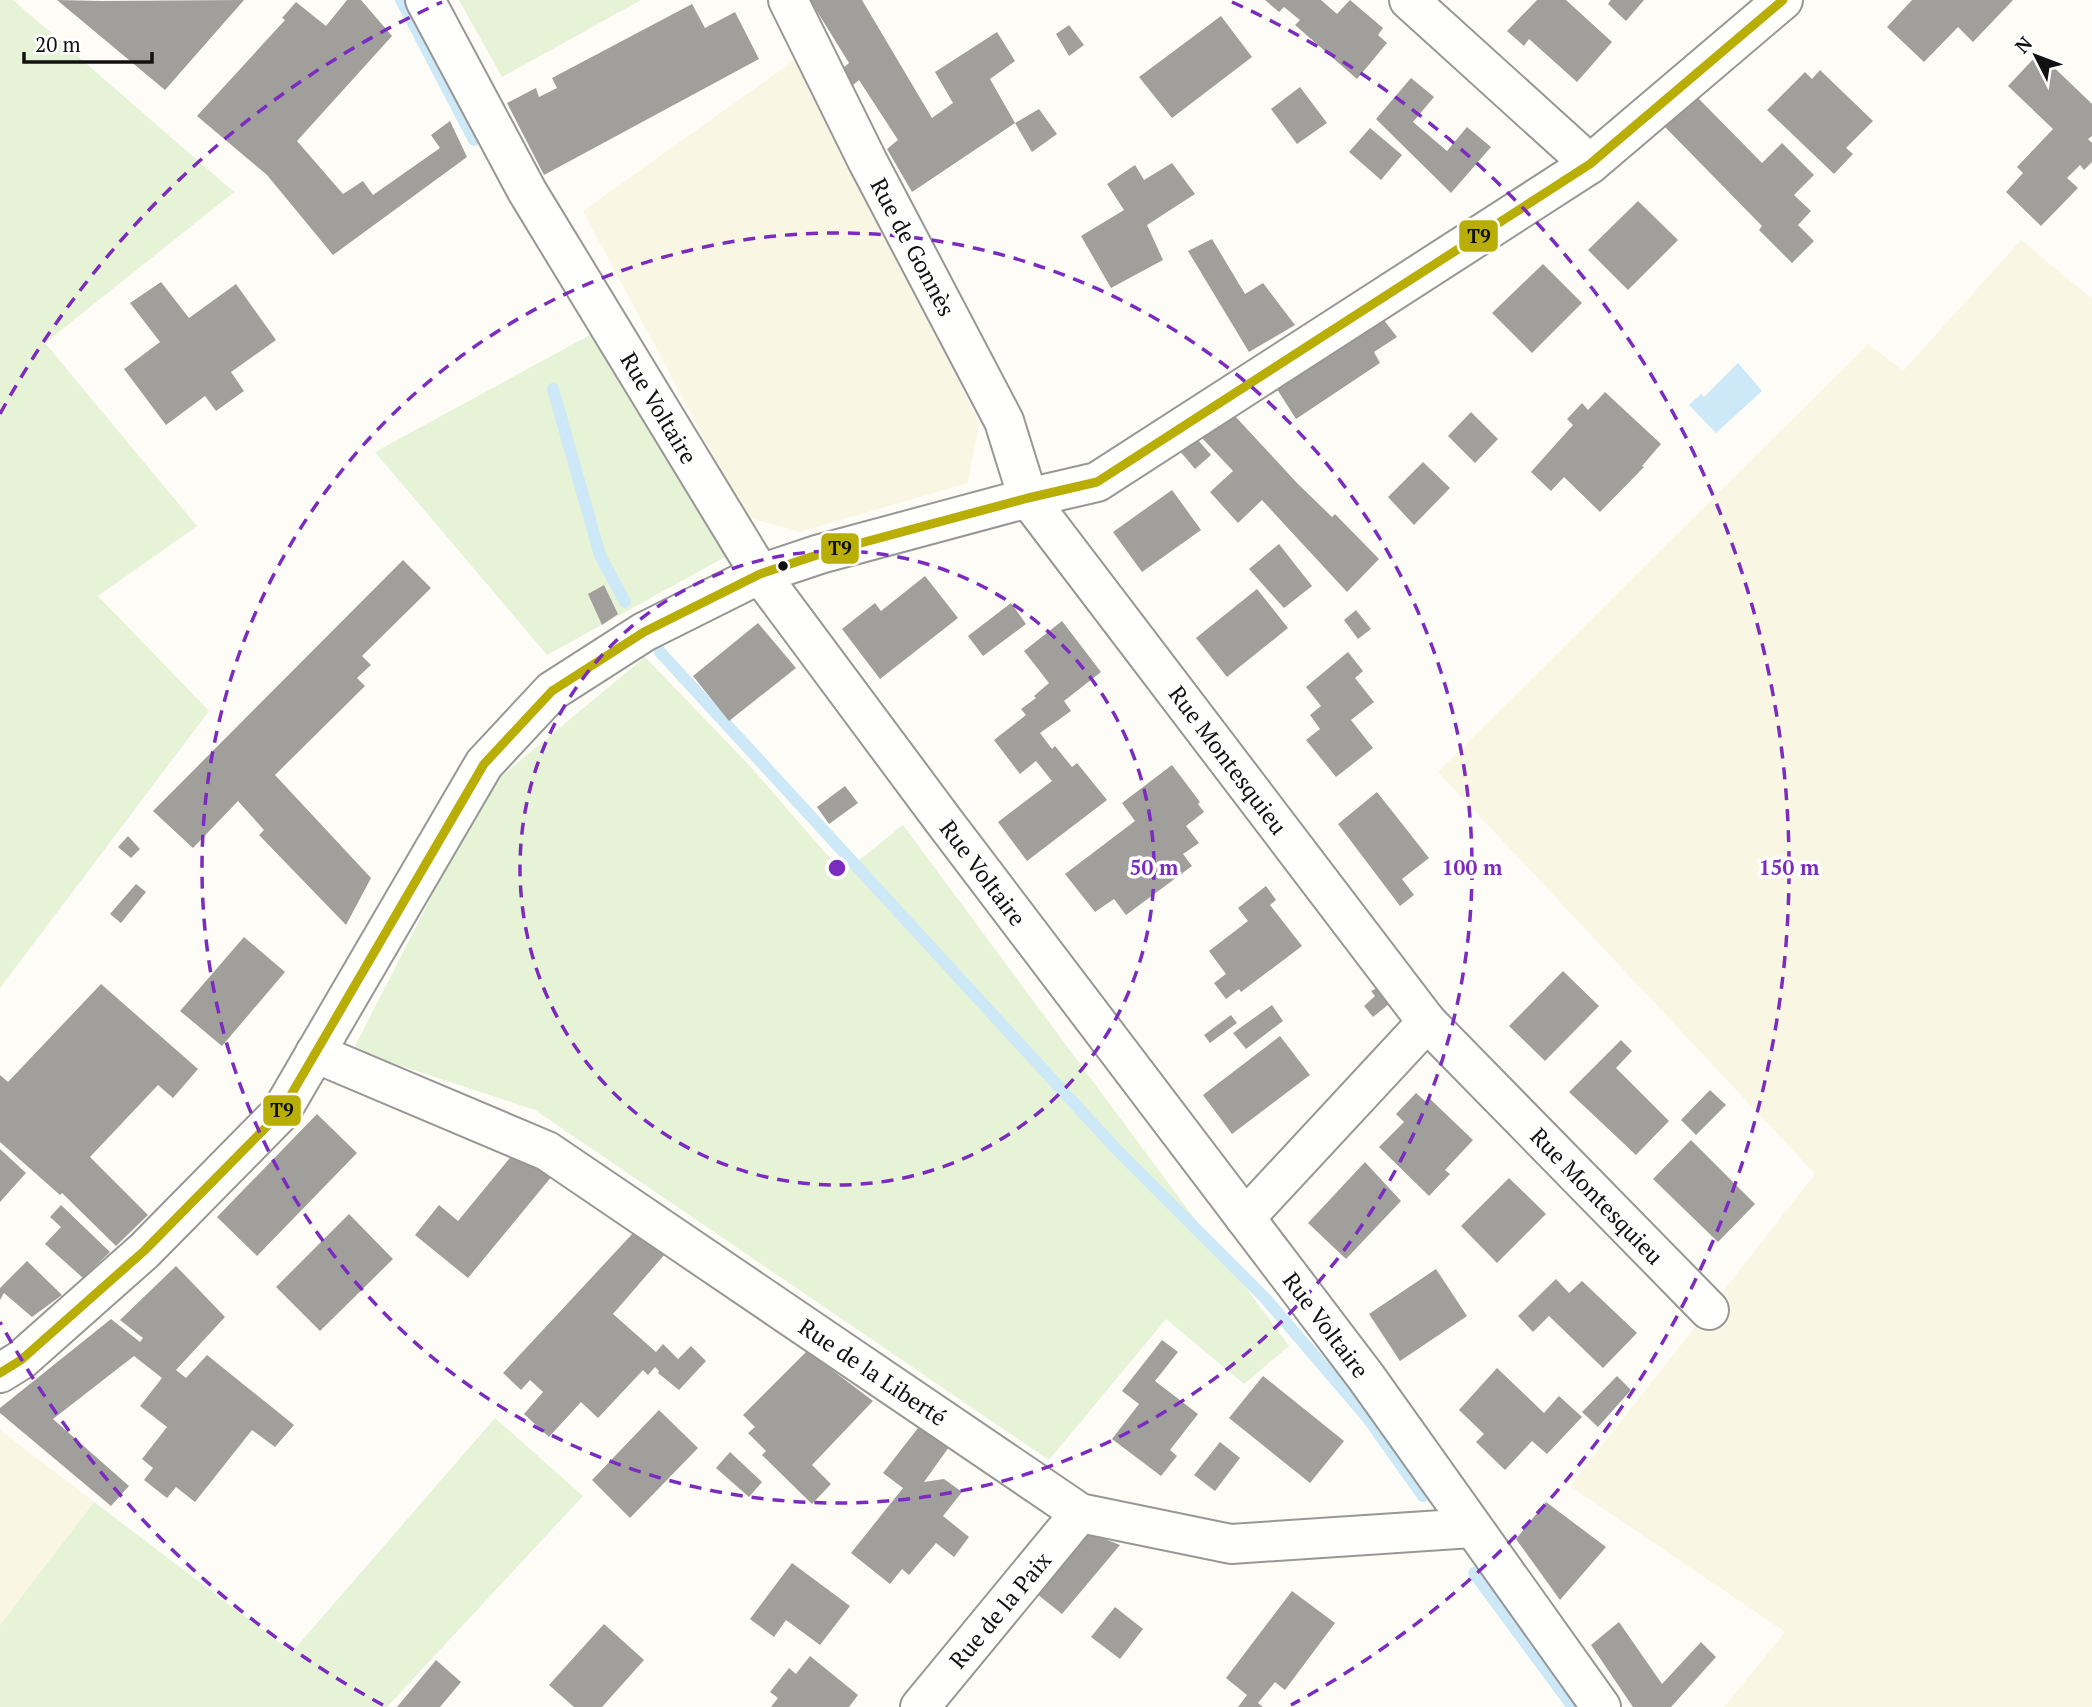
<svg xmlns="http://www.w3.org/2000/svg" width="2092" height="1707" font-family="'PT Serif',serif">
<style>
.farmland{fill:#f9f7e4}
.green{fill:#e7f3d7}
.water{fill:#cde8f7}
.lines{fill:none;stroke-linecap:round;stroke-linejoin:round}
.stream{stroke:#cde8f7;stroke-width:12}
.building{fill:#a19f9c}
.minor-casing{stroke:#979795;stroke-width:42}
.minor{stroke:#fffffe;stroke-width:38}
.bus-1-casing{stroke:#fff;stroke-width:14}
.bus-1{stroke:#b8ae05;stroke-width:9}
.ring{fill:none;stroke:#7b2cbf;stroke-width:3.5;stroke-dasharray:12 9}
.bus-dot{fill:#111;stroke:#fff;stroke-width:2.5}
.labels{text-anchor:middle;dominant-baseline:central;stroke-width:7;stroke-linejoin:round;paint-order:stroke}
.street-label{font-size:23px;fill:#111;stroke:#fff}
.centre{fill:#7b2cbf;stroke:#fff;stroke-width:3.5}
.ring-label{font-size:21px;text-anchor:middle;font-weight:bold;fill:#7b2cbf;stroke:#fff;stroke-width:7;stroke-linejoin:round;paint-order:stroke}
.line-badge{stroke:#fff;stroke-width:2.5}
.pale-badge-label{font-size:19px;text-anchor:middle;font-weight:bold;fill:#111}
</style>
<rect width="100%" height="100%" fill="#fdfcf7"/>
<g class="farmland">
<polygon points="799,57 979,422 968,483 799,532 746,517 583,211"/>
<polygon points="2021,240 2092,299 2092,1707 1724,1707 1785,1632 1570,1486 1815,1174 1438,772 1868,344 1903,371"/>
<polygon points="0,1430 94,1502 0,1625"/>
</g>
<g class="green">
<polygon points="0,0 13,0 234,192 45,343 197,526 98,596 209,711 0,988"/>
<polygon points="459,0 641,0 502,77"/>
<polygon points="599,330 727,556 547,655 375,452"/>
<polygon points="645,657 749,765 843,873 903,825 1289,1346 1244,1384 1166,1319 1049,1460 535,1110 353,1050 464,833 498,779"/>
<polygon points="495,1418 583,1496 387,1707 0,1707 0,1625 94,1502 292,1652"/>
</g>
<polygon class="water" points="1738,363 1762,391 1716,433 1689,405 1701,394 1704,397"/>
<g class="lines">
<g class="stream">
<polyline points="401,0 474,140"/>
<polyline points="553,389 600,555 625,602"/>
<polyline points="660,652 1117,1150 1265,1298 1367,1417 1423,1496"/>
<polyline points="1474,1573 1573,1707"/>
</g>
</g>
<g class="building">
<polygon points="57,0 102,1 244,0 165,90"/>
<polygon points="347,0 361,0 392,36 297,141 343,194 363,181 373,195 440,148 431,135 450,121 467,157 333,255 267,175 197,116 285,20 282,18 296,2 326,26"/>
<polygon points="810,0 862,0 932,118 953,103 935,72 997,32 1015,61 990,79 1015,123 1039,109 1057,134 1032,152 1015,123 912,192 887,149 898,140 859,80 853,85 842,69 849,63"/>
<polygon points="1265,0 1321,0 1337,14 1350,0 1383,28 1378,35 1387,43 1357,79 1295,25 1300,20 1284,7 1279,12"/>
<polygon points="1537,0 1566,0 1612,42 1577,82 1529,39 1524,46 1507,31"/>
<polygon points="1611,0 1644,0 1626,21 1608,4"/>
<polygon points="1912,0 2013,0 1973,42 1958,27 1924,62 1887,27"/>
<polygon points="692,4 705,28 735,12 759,59 544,175 507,103 536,88 539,97 557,88 552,78"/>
<polygon points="1221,16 1252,57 1172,118 1139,77"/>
<polygon points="1069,25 1084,45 1069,56 1056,34"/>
<polygon points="2039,53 2092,104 2092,136 2088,139 2092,143 2092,162 2084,170 2080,165 2067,178 2078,188 2041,226 2006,192 2023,173 2017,167 2053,129 2008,86"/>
<polygon points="1820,70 1873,121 1846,148 1853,154 1834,174 1767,110 1805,72 1812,79"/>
<polygon points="1411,78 1434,97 1413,122 1447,151 1467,127 1491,147 1451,193 1376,119"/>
<polygon points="1300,87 1327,123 1297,144 1271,109"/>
<polygon points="1698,98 1762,163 1782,143 1814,175 1794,195 1811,211 1798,225 1814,241 1792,263 1759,230 1762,226 1665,127"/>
<polygon points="1370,128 1402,155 1381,180 1349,152"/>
<polygon points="1172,163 1195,194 1147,225 1163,260 1111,288 1081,236 1124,210 1107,184 1135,165 1144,180"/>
<polygon points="1638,201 1678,240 1628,290 1588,250"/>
<polygon points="1212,239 1245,294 1263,283 1295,325 1249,352 1188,251"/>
<polygon points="1543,264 1582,303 1532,353 1492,313"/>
<polygon points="161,282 189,318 236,284 276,340 231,372 244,391 216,411 205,396 166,425 124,369 160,342 130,303"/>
<polygon points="1380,315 1397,337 1374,352 1380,363 1296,419 1275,386"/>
<polygon points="1605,392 1661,444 1642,466 1644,467 1600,512 1564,477 1551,491 1531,472 1573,425 1567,419 1582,403 1588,410"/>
<polygon points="1471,412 1498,439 1475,463 1448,436"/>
<polygon points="1234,415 1297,483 1332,517 1335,514 1379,559 1347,592 1262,500 1238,523 1210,492 1233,471 1201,437"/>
<polygon points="1197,439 1211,455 1195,469 1179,450"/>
<polygon points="1423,462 1450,488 1414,525 1388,497"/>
<polygon points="1172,490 1201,530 1142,572 1113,532"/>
<polygon points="1279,544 1312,586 1284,608 1249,569"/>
<polygon points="403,560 431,588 362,656 371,665 357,678 365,686 275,775 371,878 346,925 259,835 264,830 238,801 193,848 153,811"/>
<polygon points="925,576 958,618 880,679 842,629 875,603 881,611"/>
<polygon points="604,585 618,614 602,625 588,594"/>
<polygon points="1257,589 1288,628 1227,677 1196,638"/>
<polygon points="1011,603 1026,624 983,656 968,636"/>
<polygon points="1356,610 1371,629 1358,639 1344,620"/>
<polygon points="1062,621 1101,672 1064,701 1071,711 1040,733 1052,749 1055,746 1072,767 1077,763 1107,800 1027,861 998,822 1052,781 1036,761 1020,774 994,740 1026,715 1021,709 1036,698 1034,696 1049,683 1024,651"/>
<polygon points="758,623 796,668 729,721 693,676"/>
<polygon points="1348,652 1363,671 1355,678 1374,702 1351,720 1373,748 1336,777 1306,740 1320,729 1310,715 1321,706 1306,687"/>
<polygon points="1172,765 1200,802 1198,804 1204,812 1186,826 1199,843 1183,854 1192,866 1126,915 1114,899 1095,912 1065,874 1135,821 1122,803"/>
<polygon points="845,786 858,803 829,824 817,807"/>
<polygon points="1377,792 1429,858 1402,879 1414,895 1400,906 1338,824"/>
<polygon points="128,836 140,849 131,858 118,847"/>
<polygon points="136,884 146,892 121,923 110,914"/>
<polygon points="1266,886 1276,900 1270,905 1302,946 1241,992 1239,989 1226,999 1214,983 1226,974 1209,951 1248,921 1238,908"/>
<polygon points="244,937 285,972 222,1046 180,1011"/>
<polygon points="1563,971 1599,1006 1545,1061 1509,1026"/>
<polygon points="101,984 198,1069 173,1098 158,1085 90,1157 148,1215 116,1246 62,1193 60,1195 0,1142 0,1075 8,1082"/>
<polygon points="1377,988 1389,1004 1373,1017 1364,1006 1375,996 1371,991"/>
<polygon points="1272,1005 1283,1021 1246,1049 1233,1033"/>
<polygon points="1231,1015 1237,1023 1210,1043 1204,1035"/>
<polygon points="1280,1036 1310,1075 1232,1134 1203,1095"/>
<polygon points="1621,1040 1632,1051 1616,1068 1669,1121 1636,1155 1569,1092"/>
<polygon points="1710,1090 1726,1105 1696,1135 1681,1120"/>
<polygon points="1416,1093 1425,1101 1429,1098 1473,1140 1445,1170 1450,1174 1429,1196 1379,1147 1404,1122 1396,1114"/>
<polygon points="317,1114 357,1153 257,1256 217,1217"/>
<polygon points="1691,1140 1755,1204 1718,1242 1653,1179"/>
<polygon points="518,1148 552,1176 468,1278 415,1235 439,1205 458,1221"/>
<polygon points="0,1149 26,1173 0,1202"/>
<polygon points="1365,1162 1401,1201 1346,1259 1308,1223"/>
<polygon points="1509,1178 1546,1214 1497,1263 1461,1226"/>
<polygon points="61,1205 110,1252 83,1278 45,1244 61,1227 50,1217"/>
<polygon points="349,1214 393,1259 320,1331 276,1287"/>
<polygon points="634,1232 665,1254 613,1314 656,1352 663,1344 678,1359 691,1346 706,1361 679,1390 658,1373 659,1371 655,1367 648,1375 643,1370 598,1418 581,1402 549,1437 524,1414 543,1392 530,1380 521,1390 503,1373"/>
<polygon points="27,1261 62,1295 32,1317 4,1293 0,1300 0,1288"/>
<polygon points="176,1266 225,1317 176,1370 186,1378 207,1355 294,1425 275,1447 252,1430 195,1502 176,1487 167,1498 144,1480 153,1468 142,1459 167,1427 140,1406 162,1378 134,1356 53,1419 129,1486 111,1506 0,1413 0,1408 111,1319 140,1342 143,1338 120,1320"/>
<polygon points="1436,1269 1467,1316 1400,1361 1369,1314"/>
<polygon points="1556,1279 1569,1293 1582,1281 1637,1333 1603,1368 1549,1316 1533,1332 1518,1316"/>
<polygon points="1162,1340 1178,1352 1155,1381 1198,1414 1170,1450 1177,1456 1161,1476 1112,1439 1139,1404 1122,1391"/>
<polygon points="807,1351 873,1401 812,1465 831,1484 812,1504 762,1455 766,1451 748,1433 755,1427 743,1415"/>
<polygon points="1497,1368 1544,1413 1559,1396 1582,1417 1547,1454 1532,1441 1505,1470 1476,1442 1484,1434 1459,1410"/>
<polygon points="1263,1376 1344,1441 1310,1483 1229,1418"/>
<polygon points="1617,1376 1631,1390 1598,1427 1582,1412"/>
<polygon points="659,1410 698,1448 630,1518 592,1480"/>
<polygon points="918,1428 949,1447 924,1482 944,1479 962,1492 943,1516 969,1537 954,1557 936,1543 909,1575 902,1569 890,1584 851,1553 903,1488 883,1473"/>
<polygon points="1220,1442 1240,1458 1215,1491 1194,1475"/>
<polygon points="730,1452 762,1482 749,1497 716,1468"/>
<polygon points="1546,1502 1606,1547 1560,1600 1516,1539"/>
<polygon points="1082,1530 1120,1545 1062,1614 1032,1590"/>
<polygon points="792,1563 850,1606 820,1645 786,1620 774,1637 750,1619"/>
<polygon points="1292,1591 1335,1623 1285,1690 1275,1682 1258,1703 1263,1707 1238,1707 1247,1695 1226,1678"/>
<polygon points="1115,1607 1143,1629 1120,1659 1091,1637"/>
<polygon points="1619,1622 1662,1684 1701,1642 1716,1657 1671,1707 1633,1707 1591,1645"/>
<polygon points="604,1624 644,1660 602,1707 574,1707 549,1685"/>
<polygon points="810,1656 858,1695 849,1707 771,1707 778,1698 770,1692 789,1668 796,1674"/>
<polygon points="436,1660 461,1682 440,1707 397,1707"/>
</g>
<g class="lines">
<g class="minor-casing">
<g id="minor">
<polyline points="425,0 527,191 760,574 943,820 1366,1377 1601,1707"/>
<polyline points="788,0 868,162 1004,421 1028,498 1427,1022 1709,1310"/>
<polyline points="1409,0 1590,164"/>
<polyline points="315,1053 547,1151 1080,1513 1231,1544 1472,1528"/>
<polyline points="1245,1218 1427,1022"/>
<polyline points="0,1373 21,1360 144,1251 281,1112 484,764 552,691 644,632 760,574 820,554 1028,498 1097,482 1590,164 1783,0"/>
<polyline points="920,1707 1080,1513"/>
</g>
</g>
<use href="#minor" class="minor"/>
<g class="bus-1-casing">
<polyline id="bus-1" points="0,1373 21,1360 144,1251 281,1112 484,764 552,691 644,632 760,574 820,554 1028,498 1097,482 1590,164 1783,0"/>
</g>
<use href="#bus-1" class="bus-1"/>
</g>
<g class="ring">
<circle cx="837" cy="868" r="317"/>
<circle cx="837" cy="868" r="635"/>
<path d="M383 1705A952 952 0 0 1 0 1322M0 414A952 952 0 0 1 442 2M1232 2A952 952 0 0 1 1291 1705"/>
</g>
<circle class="bus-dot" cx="783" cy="566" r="6"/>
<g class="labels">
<g class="street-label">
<text transform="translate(913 247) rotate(62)">Rue de Gonnès</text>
<text transform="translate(659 408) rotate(59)">Rue Voltaire</text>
<text transform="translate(1228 760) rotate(53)">Rue Montesquieu</text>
<text transform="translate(983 873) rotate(53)">Rue Voltaire</text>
<text transform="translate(1597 1196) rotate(46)">Rue Montesquieu</text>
<text transform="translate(1326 1325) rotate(53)">Rue Voltaire</text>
<text transform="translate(873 1372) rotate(34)">Rue de la Liberté</text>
<text transform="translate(1000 1610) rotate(-50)">Rue de la Paix</text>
</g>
</g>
<circle cx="837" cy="868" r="10" class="centre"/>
<g class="ring-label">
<text x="1154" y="875">50 m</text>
<text x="1472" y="875">100 m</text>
<text x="1789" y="875">150 m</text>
</g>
<g class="line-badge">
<rect x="1458" y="219" width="41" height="34" rx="7" fill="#b8ae05"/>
<rect x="820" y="532" width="40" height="33" rx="7" fill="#b8ae05"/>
<rect x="262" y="1094" width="40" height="33" rx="7" fill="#b8ae05"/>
</g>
<g class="pale-badge-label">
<text x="1479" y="243">T9</text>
<text x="840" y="555">T9</text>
<text x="282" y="1117">T9</text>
</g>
<g transform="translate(2036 56) rotate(312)" stroke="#ffffff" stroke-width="5" paint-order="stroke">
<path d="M0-5L12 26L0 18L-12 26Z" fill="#111111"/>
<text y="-10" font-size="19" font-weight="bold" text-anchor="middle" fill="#111111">N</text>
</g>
<path d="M24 52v10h128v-10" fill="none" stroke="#111111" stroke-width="3.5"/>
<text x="35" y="52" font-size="21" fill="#111111" stroke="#ffffff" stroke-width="5" paint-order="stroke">20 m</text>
</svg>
